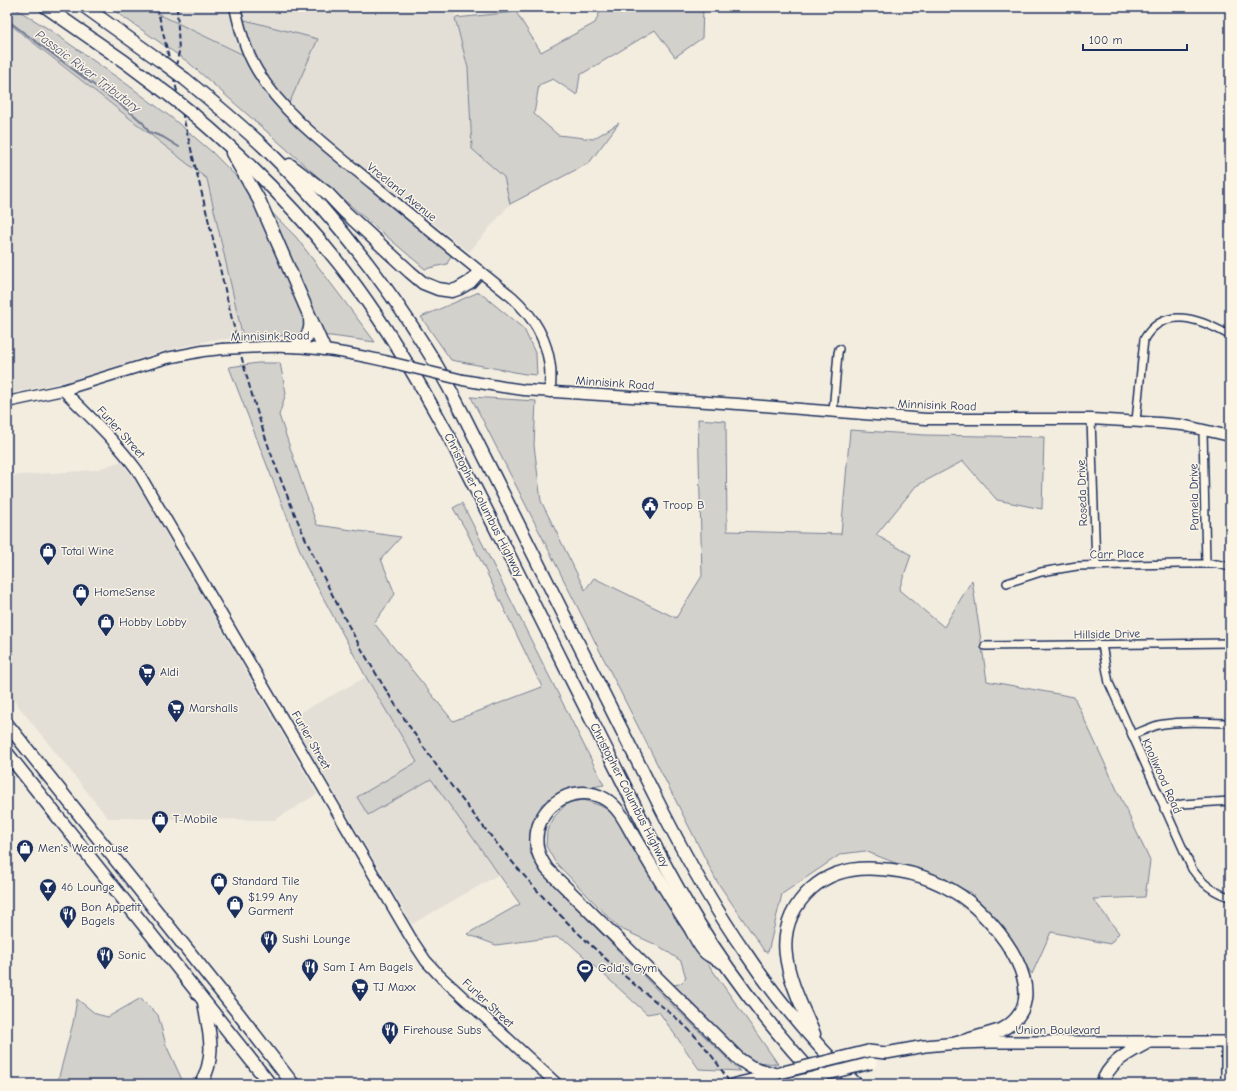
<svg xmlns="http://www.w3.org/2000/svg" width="1237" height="1091" font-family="'Comic Neue',sans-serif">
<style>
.built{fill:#e3dfd6}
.green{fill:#d3d1cc;stroke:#778095}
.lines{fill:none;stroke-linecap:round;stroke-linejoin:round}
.stream{stroke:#707a91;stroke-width:2}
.street-casing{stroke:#1b2f5e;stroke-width:10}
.secondary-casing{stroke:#1b2f5e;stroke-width:13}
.primary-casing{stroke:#1b2f5e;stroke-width:14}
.highway-casing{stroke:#1b2f5e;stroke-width:15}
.street{stroke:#fcf5e5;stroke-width:7}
.secondary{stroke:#fcf5e5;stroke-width:10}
.primary{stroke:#fcf5e5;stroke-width:11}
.highway{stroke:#fcf5e5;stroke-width:12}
.rail{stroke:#1b2f5e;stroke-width:2;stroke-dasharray:6 3;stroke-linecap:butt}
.secondary-bridge-casing{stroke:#1b2f5e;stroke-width:13;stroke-linecap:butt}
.primary-bridge-casing{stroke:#1b2f5e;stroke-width:14;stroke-linecap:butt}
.highway-bridge-casing{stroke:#1b2f5e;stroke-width:15;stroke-linecap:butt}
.secondary-bridge{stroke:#fcf5e5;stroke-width:10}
.primary-bridge{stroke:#fcf5e5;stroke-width:11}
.highway-bridge{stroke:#fcf5e5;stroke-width:12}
.labels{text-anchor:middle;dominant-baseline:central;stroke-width:3;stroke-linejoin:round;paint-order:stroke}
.street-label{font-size:12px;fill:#1b2f5e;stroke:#fcf5e5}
.poi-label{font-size:12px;fill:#1b2f5e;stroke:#fcf5e5;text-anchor:start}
.water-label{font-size:13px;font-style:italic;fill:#465478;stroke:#fcf5e5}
</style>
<rect width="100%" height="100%" fill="#f3ede0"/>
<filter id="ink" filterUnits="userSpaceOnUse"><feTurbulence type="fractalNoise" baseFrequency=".025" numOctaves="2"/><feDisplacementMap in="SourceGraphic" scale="8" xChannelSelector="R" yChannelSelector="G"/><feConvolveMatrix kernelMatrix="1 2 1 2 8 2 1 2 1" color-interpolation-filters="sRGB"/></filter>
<g filter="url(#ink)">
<g class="built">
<polygon points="144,7 455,7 455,18 468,68 472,149 504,177 510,204 469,252 338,147 299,113 263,66 251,58"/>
<polygon points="7,22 207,179 243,338 211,340 160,352 72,380 7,394"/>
<polygon points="121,461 136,482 317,794 275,820 108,818 7,692 7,476 96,470"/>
<polygon points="366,677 417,762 357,797 368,815 431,779 500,874 412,924 290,718"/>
</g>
<g class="green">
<polygon points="7,7 13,7 47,28 128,85 172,118 212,152 296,237 375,342 331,336 295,335 243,338 207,179 7,22"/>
<polygon points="109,7 144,7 250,58 237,18 318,39 287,108 454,249 447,264 425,269 351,206 188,62"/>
<polygon points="602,7 703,7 702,38 675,57 655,30 580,75 577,95 553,79 539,85 534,114 558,135 593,139 619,123 589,163 510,204 504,177 472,149 468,68 455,18 516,12 541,52 595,23"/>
<polygon points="479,292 524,329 536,355 537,375 525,374 451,360 421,317"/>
<polygon points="258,363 280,363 286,393 279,415 303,486 317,525 401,537 381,559 395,594 374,623 453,721 542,687 466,530 453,508 462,503 604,785 562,792 542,804 532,826 529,851 542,873 663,996 740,1071 699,1069 659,1012 647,1014 568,942 556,937 496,945 467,934 520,904 431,779 368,815 357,797 417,762 366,677 306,566 229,367"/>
<polygon points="471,397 536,401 534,445 541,501 585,590 594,578 676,618 702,576 698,419 726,421 727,531 841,534 850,430 925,435 1044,437 1042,509 997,500 963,461 916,486 876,535 911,555 899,590 944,627 972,580 987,681 1074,697 1150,861 1145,897 1093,899 1119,933 1110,944 1051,932 1032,974 972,893 865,851 841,854 782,894 768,952 765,952 716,880"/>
<polygon points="584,800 601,806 616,815 690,938 778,1064 755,1062 742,1053 673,985 680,984 686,978 681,961 659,946 619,928 555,862 546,846 547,831 555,816 568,802"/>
<polygon points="141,998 158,1015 166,1045 184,1084 57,1084 73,1023 77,999 96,1014 108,1017"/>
</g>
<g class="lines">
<polyline class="stream" points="7,20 134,115 143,123 149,132 163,137 179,147"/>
<g class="street-casing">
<g id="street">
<polyline points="833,412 838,353 839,349"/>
<polyline points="1091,419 1096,565"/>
<path d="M1136,421l8,-82c20,-34 56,-20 83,-5"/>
<polyline points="1203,430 1206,564"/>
<polyline points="1007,583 1041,572 1077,566 1179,564 1217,564 1230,567"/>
<path d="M1102,645l7,38 83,186c9,13 22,24 38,28"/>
<polyline points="985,646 1230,643"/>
<path d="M1132,735c8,-3 17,-7 26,-10 23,-5 49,-2 72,-2"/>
<polyline points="1164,809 1182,804 1230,801"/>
<polyline points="1225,1042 1225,1084"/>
</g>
</g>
<g class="secondary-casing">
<g id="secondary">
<path d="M235,7c5,22 10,43 22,63 26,45 76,81 116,114 46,38 92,76 139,113 20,18 35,42 38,70 1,8 0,17 0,25"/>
<path d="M263,347c43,-2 81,5 122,14"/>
<polyline points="463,380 503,387 524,390 738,404 926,419 1091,419 1159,423 1182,425 1230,436"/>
<path d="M63,390c26,26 52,50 74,80l275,470 14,21 13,14 118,109"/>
<polyline points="7,402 63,390 167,358 203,351 222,349"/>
</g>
</g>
<g class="primary-casing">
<g id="primary">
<polyline points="868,1051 886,1053 925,1046 957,1043 990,1042 1230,1042"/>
<polyline points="735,1084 777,1074"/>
</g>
</g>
<g class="highway-casing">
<g id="highway">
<polyline points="46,7 125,62 169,95"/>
<polyline points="85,7 162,62"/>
<path d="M185,79c28,23 56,46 82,71 61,59 114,126 159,198 14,22 26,45 38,68l200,398c24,47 50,94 81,138 32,48 70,92 111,132"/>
<path d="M193,114c61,52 116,108 163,172 34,46 63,96 91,147 49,95 97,192 145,288 34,66 65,134 104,198 36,59 79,114 127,165"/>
<polyline points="232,153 259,200 324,349"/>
<polyline points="290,165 327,193 345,212 410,272 423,283 438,289 452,291 458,289 470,282 479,272"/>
<path d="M296,346c10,-6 16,-14 14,-26"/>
<polyline points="7,724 238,1013 293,1084"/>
<polyline points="7,753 270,1084"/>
<path d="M722,962c-5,-3 -11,-5 -16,-9 -6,-5 -12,-18 -16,-25 -20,-30 -38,-61 -56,-91 -8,-14 -15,-30 -29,-38 -33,-19 -74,11 -68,48 1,8 6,16 10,22l192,190 12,8 23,7"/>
<path d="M814,1034c-21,-49 -51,-100 -3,-145 19,-17 43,-22 68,-20 29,1 58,11 82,27 35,24 100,103 40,134l-44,13"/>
<path d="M201,1084c16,-29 8,-52 3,-82"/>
<path d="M1102,1084c7,-23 27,-31 46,-42"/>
</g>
</g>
<use href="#street" class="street"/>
<use href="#secondary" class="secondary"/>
<use href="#primary" class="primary"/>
<use href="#highway" class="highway"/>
<g class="rail">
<path d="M157,7c19,81 39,163 59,244 15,65 30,131 52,194 45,127 110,245 192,352 41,53 84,105 133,150 14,13 28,26 42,38 16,13 34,26 49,40 18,17 34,37 46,59"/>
<polyline points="174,75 179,52 177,7"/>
</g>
<g class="secondary-bridge-casing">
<g id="secondary-bridge">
<polyline points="222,349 263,347"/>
<polyline points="385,361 463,380"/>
</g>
</g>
<g class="primary-bridge-casing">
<g id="primary-bridge">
<polyline points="779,1073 868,1051"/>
<polyline points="788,1084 871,1063"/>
</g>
</g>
<g class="highway-bridge-casing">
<g id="highway-bridge">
<polyline points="162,62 185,79"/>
<polyline points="169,95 193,114"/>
</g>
</g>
<use href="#secondary-bridge" class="secondary-bridge"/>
<use href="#primary-bridge" class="primary-bridge"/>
<use href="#highway-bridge" class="highway-bridge"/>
</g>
</g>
<defs>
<g id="civic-pin" transform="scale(0.9)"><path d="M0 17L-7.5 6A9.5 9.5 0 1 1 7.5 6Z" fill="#1b2f5e" stroke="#fcf5e5"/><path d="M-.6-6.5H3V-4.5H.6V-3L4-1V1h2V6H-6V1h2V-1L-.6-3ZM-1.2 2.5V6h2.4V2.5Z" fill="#fff"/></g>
<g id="shop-pin" transform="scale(0.9)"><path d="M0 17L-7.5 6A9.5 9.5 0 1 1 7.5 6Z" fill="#1b2f5e" stroke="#fcf5e5"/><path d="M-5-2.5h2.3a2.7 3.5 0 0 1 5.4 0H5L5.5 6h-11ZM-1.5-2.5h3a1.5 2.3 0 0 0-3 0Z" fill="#fff"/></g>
<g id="supermarket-pin" transform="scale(0.9)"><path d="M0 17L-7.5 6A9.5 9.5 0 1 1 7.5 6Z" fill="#1b2f5e" stroke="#fcf5e5"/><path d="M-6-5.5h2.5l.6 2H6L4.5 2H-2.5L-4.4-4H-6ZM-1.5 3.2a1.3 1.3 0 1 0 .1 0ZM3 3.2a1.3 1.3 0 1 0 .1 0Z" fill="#fff"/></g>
<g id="bar-pin" transform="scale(0.9)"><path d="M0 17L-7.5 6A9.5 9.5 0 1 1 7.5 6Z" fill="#1b2f5e" stroke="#fcf5e5"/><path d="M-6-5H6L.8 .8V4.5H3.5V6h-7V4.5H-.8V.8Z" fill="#fff"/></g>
<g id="restaurant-pin" transform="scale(0.9)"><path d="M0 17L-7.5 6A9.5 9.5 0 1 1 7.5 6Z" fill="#1b2f5e" stroke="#fcf5e5"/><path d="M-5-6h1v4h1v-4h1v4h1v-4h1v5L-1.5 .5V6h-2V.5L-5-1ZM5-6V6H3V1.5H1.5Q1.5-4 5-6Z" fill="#fff"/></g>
<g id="stadium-pin" transform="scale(0.9)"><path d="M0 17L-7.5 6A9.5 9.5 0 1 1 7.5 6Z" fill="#1b2f5e" stroke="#fcf5e5"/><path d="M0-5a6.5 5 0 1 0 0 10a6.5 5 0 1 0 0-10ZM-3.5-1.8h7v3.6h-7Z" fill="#fff"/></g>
</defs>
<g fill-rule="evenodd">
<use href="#civic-pin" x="650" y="505"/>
<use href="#shop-pin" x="48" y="551"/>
<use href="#shop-pin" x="81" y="592"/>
<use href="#shop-pin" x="106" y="622"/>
<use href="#supermarket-pin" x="147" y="672"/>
<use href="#supermarket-pin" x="176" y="708"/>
<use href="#shop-pin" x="160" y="819"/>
<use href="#shop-pin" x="25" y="848"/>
<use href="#shop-pin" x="219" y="881"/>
<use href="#bar-pin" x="48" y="887"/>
<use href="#shop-pin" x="235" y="904"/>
<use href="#restaurant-pin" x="68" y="914"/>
<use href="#restaurant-pin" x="269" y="939"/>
<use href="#restaurant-pin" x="105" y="955"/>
<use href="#restaurant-pin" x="310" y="967"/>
<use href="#stadium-pin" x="585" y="968"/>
<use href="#supermarket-pin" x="360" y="987"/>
<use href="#restaurant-pin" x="390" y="1030"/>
</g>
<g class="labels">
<g class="street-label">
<text transform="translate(402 192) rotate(39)">Vreeland Avenue</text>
<text transform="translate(270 336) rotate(-1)">Minnisink Road</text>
<text transform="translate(615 383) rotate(4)">Minnisink Road</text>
<text transform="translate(937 405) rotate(2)">Minnisink Road</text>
<text transform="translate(121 432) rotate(48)">Furler Street</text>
<text transform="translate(1082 493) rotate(-92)">Roseda Drive</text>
<text transform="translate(1194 497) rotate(-91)">Pamela Drive</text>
<text transform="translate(484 505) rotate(63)">Christopher Columbus Highway</text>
<text transform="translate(1117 554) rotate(-1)">Carr Place</text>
<text transform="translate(1107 634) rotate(-1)">Hillside Drive</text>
<text transform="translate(311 740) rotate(60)">Furler Street</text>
<text transform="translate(1162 776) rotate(66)">Knollwood Road</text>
<text transform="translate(630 795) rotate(63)">Christopher Columbus Highway</text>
<text transform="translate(488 1003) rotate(43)">Furler Street</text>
<text x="1058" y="1030">Union Boulevard</text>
</g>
<g class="poi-label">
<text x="663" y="505">Troop B</text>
<text x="61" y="551">Total Wine</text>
<text x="94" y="592">HomeSense</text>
<text x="119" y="622">Hobby Lobby</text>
<text x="160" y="672">Aldi</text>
<text x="189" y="708">Marshalls</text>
<text x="173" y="819">T-Mobile</text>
<text x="38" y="848">Men's Wearhouse</text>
<text x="232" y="881">Standard Tile</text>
<text x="61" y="887">46 Lounge</text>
<text x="248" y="897">$1.99 Any<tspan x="248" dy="14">Garment</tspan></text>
<text x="81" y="907">Bon Appetit<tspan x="81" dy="14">Bagels</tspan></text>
<text x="282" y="939">Sushi Lounge</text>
<text x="118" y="955">Sonic</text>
<text x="323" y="967">Sam I Am Bagels</text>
<text x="598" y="968">Gold's Gym</text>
<text x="373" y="987">TJ Maxx</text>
<text x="403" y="1030">Firehouse Subs</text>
</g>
<g class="water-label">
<text transform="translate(88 71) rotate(37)">Passaic River Tributary</text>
</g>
</g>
<rect width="1237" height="1091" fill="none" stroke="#fcf5e5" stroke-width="24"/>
<rect x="12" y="12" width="1213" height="1067" fill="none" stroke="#1b2f5e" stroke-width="1.5" filter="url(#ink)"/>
<path d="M1083 44v6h104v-6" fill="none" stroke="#1b2f5e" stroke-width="2"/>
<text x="1089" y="44" font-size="12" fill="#1b2f5e" stroke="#fcf5e5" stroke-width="3" paint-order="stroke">100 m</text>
</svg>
